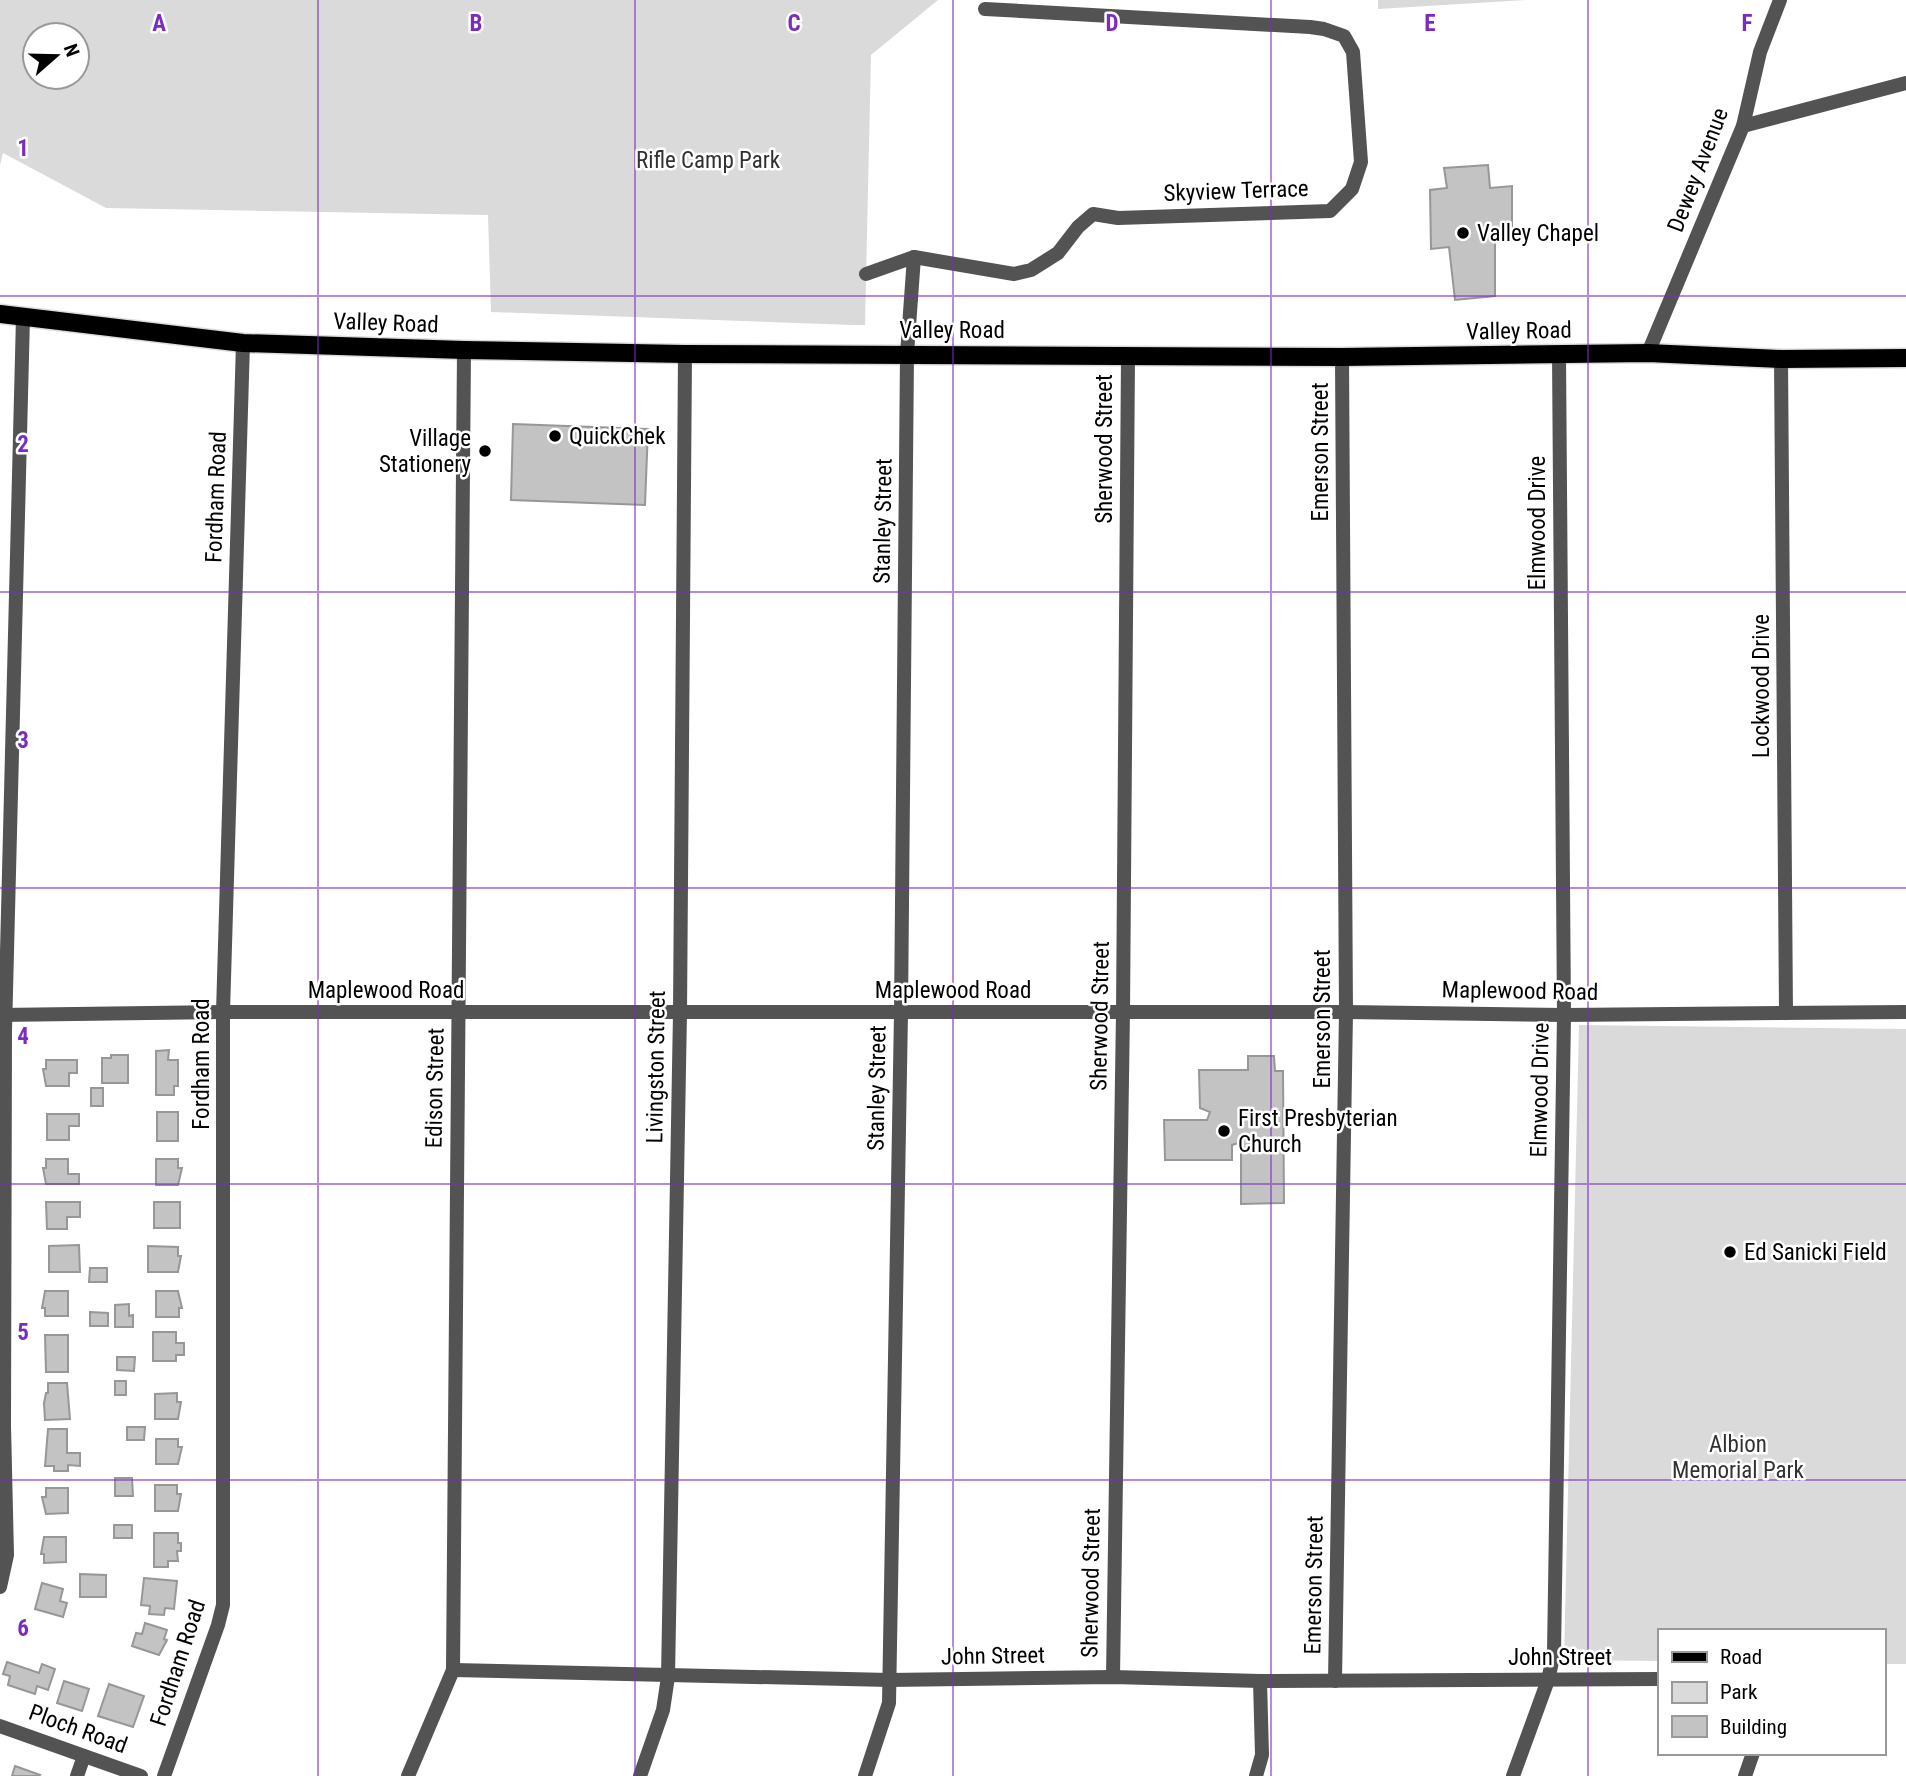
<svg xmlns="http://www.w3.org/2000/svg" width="1906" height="1776" font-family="'Roboto Condensed',sans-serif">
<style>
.green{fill:#dadada;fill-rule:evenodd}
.building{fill:#c3c3c3;stroke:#979797;stroke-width:2}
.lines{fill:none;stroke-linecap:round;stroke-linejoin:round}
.primary-casing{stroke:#dbdbdb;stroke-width:21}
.street{stroke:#535353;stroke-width:14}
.primary{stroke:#000;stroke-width:18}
.grid{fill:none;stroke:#7b2cbf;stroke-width:2;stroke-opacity:0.55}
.poi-dot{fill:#000;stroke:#fff;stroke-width:2.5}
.labels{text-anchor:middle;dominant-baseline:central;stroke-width:5;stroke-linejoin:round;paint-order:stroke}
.park-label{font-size:23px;fill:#313131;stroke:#fff}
.street-label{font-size:23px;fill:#000;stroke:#fff}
.poi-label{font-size:23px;fill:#000;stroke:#fff;text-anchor:start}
.grid-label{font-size:23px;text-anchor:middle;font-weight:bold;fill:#7b2cbf;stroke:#fff;stroke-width:5;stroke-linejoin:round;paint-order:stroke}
</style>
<rect width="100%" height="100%" fill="#fff"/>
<g class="green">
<path d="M0,0h938l-67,55 -6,270h-11l-363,-13 -3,-97 -382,-7 -103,-55 -3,12zM35,35h42v42h-42z"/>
<polygon points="1378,0 1526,0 1378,9"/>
<polygon points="1579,1025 1906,1029 1906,1664 1883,1664 1883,1631 1659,1631 1659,1661 1564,1660"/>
</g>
<g class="building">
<polygon points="1488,165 1490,188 1512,186 1512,229 1495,232 1495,296 1455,300 1449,247 1431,249 1430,190 1447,188 1444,168"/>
<polygon points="513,424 648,429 645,505 511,500"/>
<polygon points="169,1050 168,1060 178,1060 178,1086 174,1086 174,1095 156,1095 156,1051"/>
<polygon points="111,1055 128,1055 128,1083 102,1083 102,1058 111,1058"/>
<polygon points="1248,1056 1274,1056 1275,1071 1283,1071 1284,1203 1241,1204 1241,1142 1232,1145 1232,1160 1165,1160 1164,1120 1207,1120 1210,1112 1200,1108 1199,1070 1248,1070"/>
<polygon points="46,1060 77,1060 77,1073 69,1073 69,1086 46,1086 43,1069 46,1069"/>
<rect x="91" y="1088" width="12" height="18"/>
<rect x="157" y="1112" width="21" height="29"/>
<polygon points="47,1114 79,1114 79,1126 69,1126 69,1140 47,1140"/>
<polygon points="46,1159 68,1159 68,1174 79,1174 79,1184 46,1184 43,1168 46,1168"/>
<polygon points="156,1159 178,1159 178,1168 182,1168 178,1185 156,1185"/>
<polygon points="46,1202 80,1202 80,1217 67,1217 67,1229 47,1229"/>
<rect x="154" y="1202" width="26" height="26"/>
<polygon points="79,1245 80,1272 49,1272 49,1246"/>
<polygon points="148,1246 178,1247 178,1256 181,1256 178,1272 148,1272"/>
<polygon points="90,1268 107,1268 107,1282 89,1282"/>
<polygon points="45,1291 68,1291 68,1316 45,1316 45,1308 42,1308"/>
<polygon points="156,1291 178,1291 182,1308 179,1308 179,1317 156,1317"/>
<polygon points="129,1304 129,1316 133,1315 133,1327 115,1327 115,1305"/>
<polygon points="90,1312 108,1313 108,1326 90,1326"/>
<polygon points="153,1332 176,1332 176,1343 184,1343 184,1355 176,1355 176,1361 153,1361"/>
<polygon points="45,1335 68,1335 68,1372 46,1372"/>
<polygon points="117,1357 135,1357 134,1371 117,1370"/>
<rect x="115" y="1381" width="11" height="14"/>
<polygon points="48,1383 67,1383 70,1419 45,1420 44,1403 46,1393 48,1393"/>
<polygon points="177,1393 177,1402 181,1402 178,1419 155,1419 155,1394"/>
<polygon points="127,1427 145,1427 144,1440 127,1440"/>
<polygon points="48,1429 67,1429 67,1453 80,1453 80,1466 68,1465 68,1471 54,1471 54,1466 45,1466"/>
<polygon points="156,1439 178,1439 178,1447 182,1447 178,1464 156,1464"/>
<polygon points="115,1478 132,1478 133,1496 115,1496"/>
<polygon points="155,1485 177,1485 177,1494 181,1494 178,1511 155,1511"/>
<polygon points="46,1488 68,1488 68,1513 46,1514 42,1497 46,1497"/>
<rect x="114" y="1525" width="18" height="13"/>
<polygon points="154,1533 178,1533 178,1543 181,1543 181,1551 177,1551 178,1561 168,1561 168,1567 154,1567"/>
<polygon points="44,1537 66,1537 66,1562 44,1563 44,1554 41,1554"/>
<polygon points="80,1574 106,1575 106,1597 80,1597"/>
<polygon points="144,1578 177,1581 174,1609 165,1608 164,1615 149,1614 150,1606 141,1605"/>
<polygon points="42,1583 63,1589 60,1601 67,1603 63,1617 35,1609"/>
<polygon points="145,1623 167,1630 164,1639 167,1640 159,1655 132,1646 136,1633 142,1634"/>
<polygon points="7,1662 39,1673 42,1664 55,1669 48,1690 37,1686 35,1694 8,1685 10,1676 3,1674"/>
<polygon points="64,1681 89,1689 82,1711 57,1703"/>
<polygon points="109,1684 144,1696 133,1727 98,1716"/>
<polygon points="15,1766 40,1775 39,1776 12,1776"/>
</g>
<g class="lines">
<g class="primary-casing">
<polyline id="primary" points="0,314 243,343 464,350 685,354 1342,357 1648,353 1781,359 1906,358"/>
</g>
<g class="street">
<polyline points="1743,126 1906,83"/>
<polyline points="914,257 1014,274 1031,270 1058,253 1078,227 1093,214 1118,218 1330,211 1352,189 1361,162 1353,52 1344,36 1324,29 1310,27 985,9"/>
<polyline points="1648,353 1743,126 1760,52 1780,0"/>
<polyline points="1781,359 1786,1013"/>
<polyline points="0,1015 223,1012 1346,1012 1564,1015 1906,1012"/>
<polyline points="0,1587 7,1555 4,1426 5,1031 23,317"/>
<polyline points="453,1670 889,1680 1113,1677 1260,1681 1659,1679"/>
<polyline points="1113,1677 1123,1012 1128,356"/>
<polyline points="1335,1681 1346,1012 1342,357"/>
<polyline points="0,1726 141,1776"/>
<polyline points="77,1776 84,1756"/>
<polyline points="164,1776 218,1625 223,1605 223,1012 243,343"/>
<polyline points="408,1776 453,1670 464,350"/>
<polyline points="640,1776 663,1710 668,1677 680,1013 685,354"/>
<polyline points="865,1776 889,1703 901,1013 907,354 914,257 866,274"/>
<polyline points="1256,1776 1262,1755 1260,1681"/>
<polyline points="1513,1776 1548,1680 1554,1653 1564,1015 1559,355"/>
<polyline points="1745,1776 1753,1753"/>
</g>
<use href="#primary" class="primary"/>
</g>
<path class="grid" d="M318,0v1776M635,0v1776M953,0v1776M1271,0v1776M1588,0v1776M0,296h1906M0,592h1906M0,888h1906M0,1184h1906M0,1480h1906"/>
<g class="poi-dot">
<circle cx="1463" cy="233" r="7"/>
<circle cx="555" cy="436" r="7"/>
<circle cx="485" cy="451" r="7"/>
<circle cx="1224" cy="1131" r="7"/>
<circle cx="1730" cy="1252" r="7"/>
</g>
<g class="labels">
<g class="park-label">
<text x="708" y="160">Rifle Camp Park</text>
<text x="1738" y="1444">Albion<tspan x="1738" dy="26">Memorial Park</tspan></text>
</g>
<g class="street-label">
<text transform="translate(1698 170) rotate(-69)">Dewey Avenue</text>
<text transform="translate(1236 191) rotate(-2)">Skyview Terrace</text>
<text transform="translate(386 323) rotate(2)">Valley Road</text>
<text x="952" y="330">Valley Road</text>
<text transform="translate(1519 331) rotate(-1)">Valley Road</text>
<text transform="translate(1104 449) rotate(-90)">Sherwood Street</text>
<text transform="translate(1320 452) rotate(-90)">Emerson Street</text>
<text transform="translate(216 497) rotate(-88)">Fordham Road</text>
<text transform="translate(883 521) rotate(-89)">Stanley Street</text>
<text transform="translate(1537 523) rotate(-90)">Elmwood Drive</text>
<text transform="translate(1761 686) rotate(-90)">Lockwood Drive</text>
<text x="386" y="990">Maplewood Road</text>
<text x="953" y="990">Maplewood Road</text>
<text transform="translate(1520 991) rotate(1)">Maplewood Road</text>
<text transform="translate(1100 1016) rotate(-89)">Sherwood Street</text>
<text transform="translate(1322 1019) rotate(-90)">Emerson Street</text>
<text transform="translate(201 1064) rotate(-90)">Fordham Road</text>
<text transform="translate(656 1067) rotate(-89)">Livingston Street</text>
<text transform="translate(435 1088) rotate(-89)">Edison Street</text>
<text transform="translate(877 1088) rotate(-89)">Stanley Street</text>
<text transform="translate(1540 1090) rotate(-89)">Elmwood Drive</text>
<text transform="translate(1091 1583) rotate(-89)">Sherwood Street</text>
<text transform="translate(1314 1585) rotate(-89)">Emerson Street</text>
<text transform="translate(993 1656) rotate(-1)">John Street</text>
<text x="1560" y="1657">John Street</text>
<text transform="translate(178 1663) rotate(-72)">Fordham Road</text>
<text transform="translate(78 1729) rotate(20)">Ploch Road</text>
</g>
<g class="poi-label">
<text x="1477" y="233">Valley Chapel</text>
<text x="569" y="436">QuickChek</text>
<text x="471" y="438" text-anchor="end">Village<tspan x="471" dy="26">Stationery</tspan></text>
<text x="1238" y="1118">First Presbyterian<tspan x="1238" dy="26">Church</tspan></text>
<text x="1744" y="1252">Ed Sanicki Field</text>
</g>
</g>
<g class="grid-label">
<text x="159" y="31">A</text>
<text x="476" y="31">B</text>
<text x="794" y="31">C</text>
<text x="1112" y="31">D</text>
<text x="1430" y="31">E</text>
<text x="1747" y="31">F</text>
<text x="23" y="156">1</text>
<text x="23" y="452">2</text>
<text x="23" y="748">3</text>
<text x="23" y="1044">4</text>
<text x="23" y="1340">5</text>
<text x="23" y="1636">6</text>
</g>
<rect x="1658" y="1629" width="228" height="126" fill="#ffffff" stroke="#999999" stroke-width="2"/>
<rect x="1672" y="1652" width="35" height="10" fill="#000000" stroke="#999999" stroke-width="2"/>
<text x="1720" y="1664" font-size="21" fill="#000000">Road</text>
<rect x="1672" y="1682" width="35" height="21" fill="#dadada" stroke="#999999" stroke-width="2"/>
<text x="1720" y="1699" font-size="21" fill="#000000">Park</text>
<rect x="1672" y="1716" width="35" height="21" fill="#c3c3c3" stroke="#999999" stroke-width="2"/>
<text x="1720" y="1734" font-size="21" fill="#000000">Building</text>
<g transform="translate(56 56) rotate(70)"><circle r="33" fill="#ffffff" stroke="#999999" stroke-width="2"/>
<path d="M0-5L12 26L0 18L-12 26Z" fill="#000000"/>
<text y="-10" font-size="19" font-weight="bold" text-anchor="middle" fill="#000000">N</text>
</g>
</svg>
